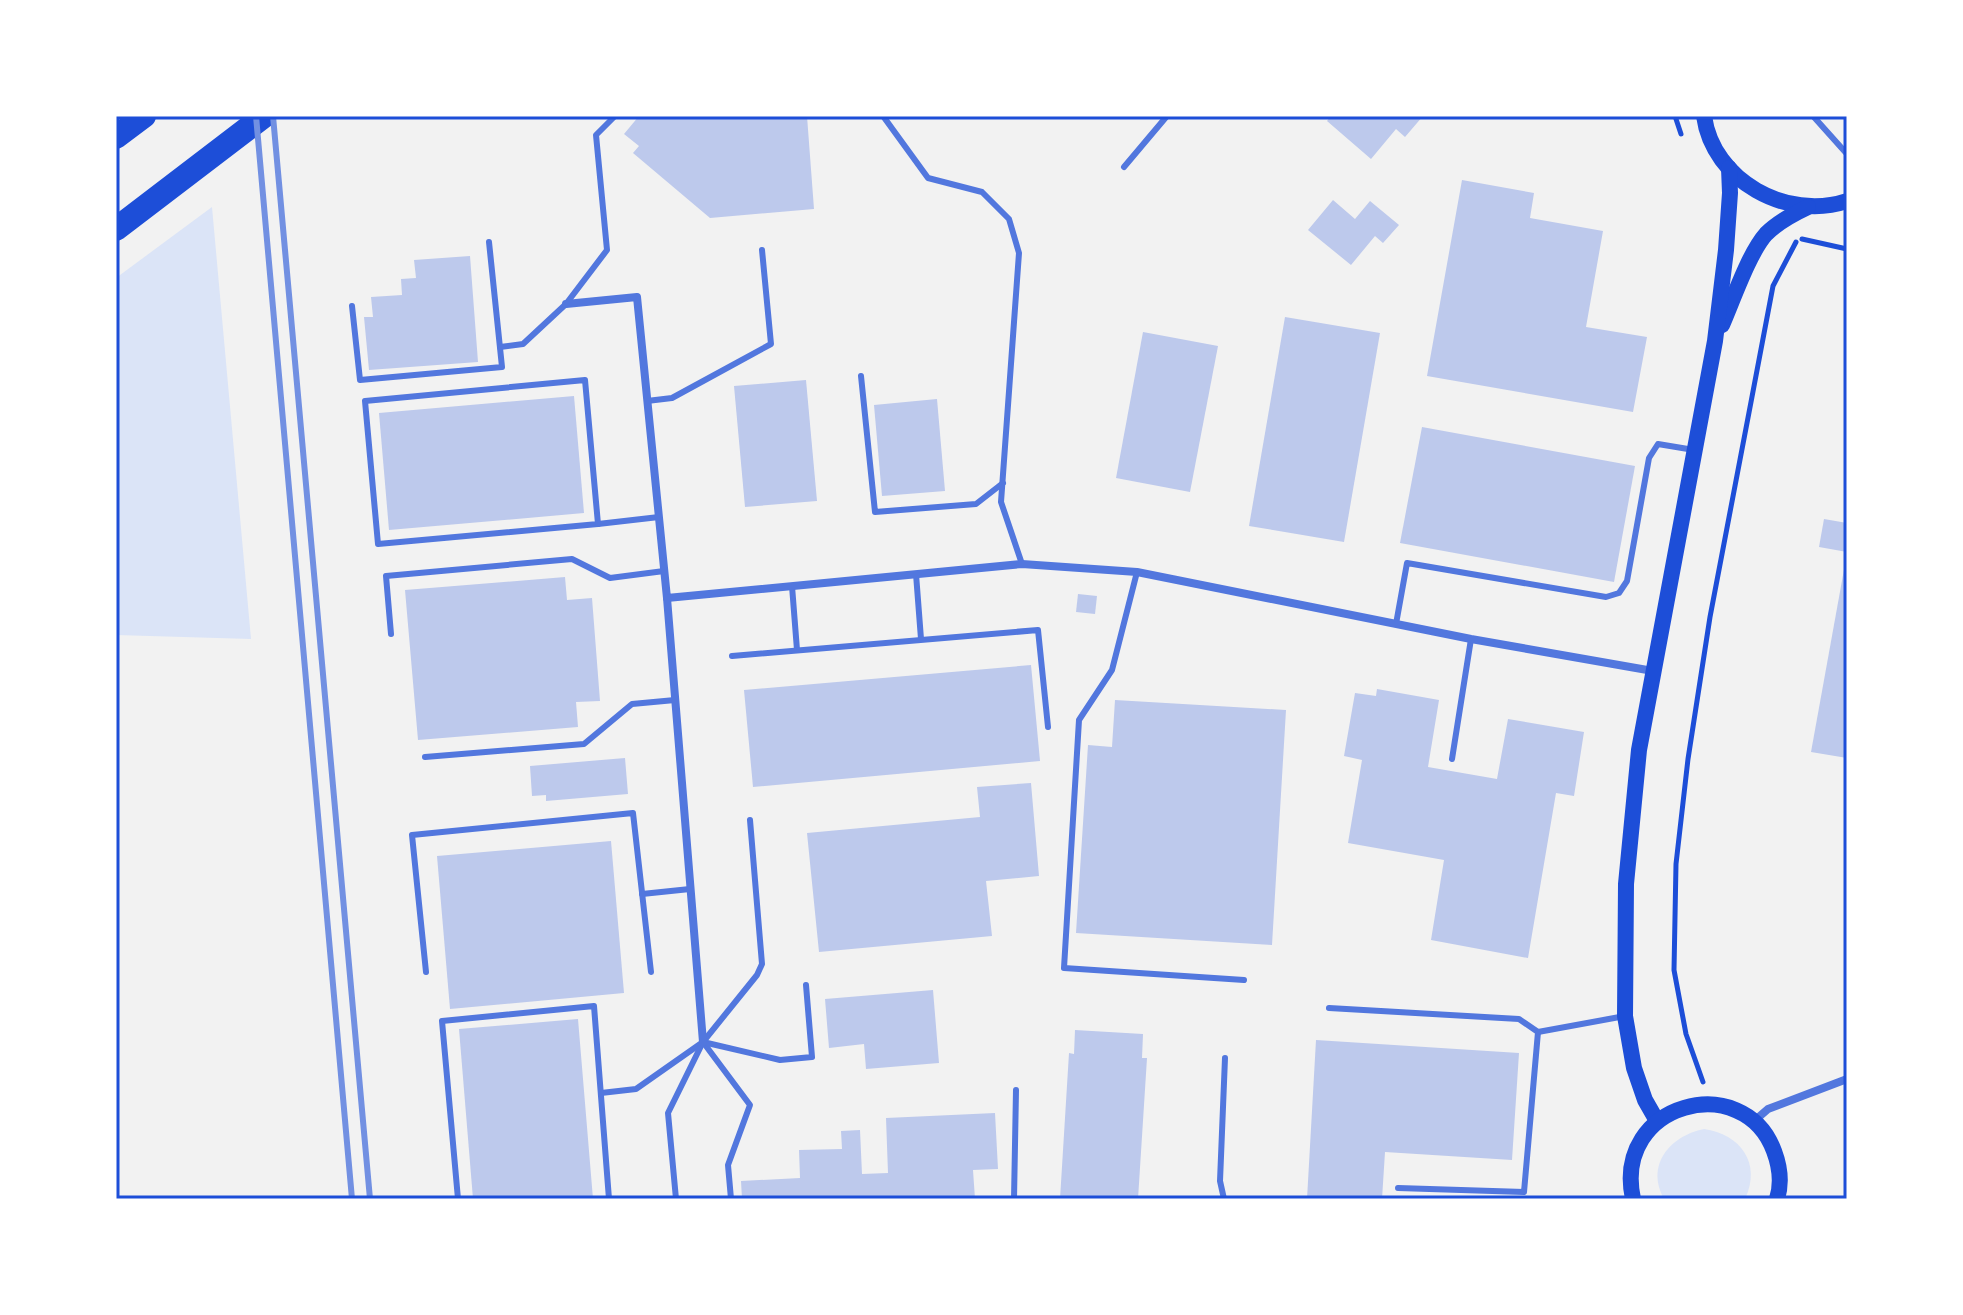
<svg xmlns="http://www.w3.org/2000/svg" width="1963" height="1315" font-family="'Golos Text',sans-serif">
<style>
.green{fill:#dbe4f7}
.building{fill:#bdc9ec}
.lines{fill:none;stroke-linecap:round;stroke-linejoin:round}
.path{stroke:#1d4ed8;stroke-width:5}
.service{stroke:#5277de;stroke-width:6}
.minor{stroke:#5277de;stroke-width:8}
.secondary{stroke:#1d4ed8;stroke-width:16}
.motorway{stroke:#1d4ed8;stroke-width:24}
.rail{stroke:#7290e2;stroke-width:6}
.neatline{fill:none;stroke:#1d4ed8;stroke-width:3}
</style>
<rect width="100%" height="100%" fill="#f2f2f2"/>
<g class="green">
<polygon points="212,207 251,639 116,635 116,278"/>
<path d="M1704,1129c36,5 58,34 41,70h-81c-19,-34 6,-63 40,-70z"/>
</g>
<g class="building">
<polygon points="639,116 807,116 814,209 710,218 633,153 639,146 624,134"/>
<polygon points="1331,116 1423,116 1405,137 1396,129 1371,159 1327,121"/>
<polygon points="1462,180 1534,193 1530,218 1603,231 1586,327 1647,337 1633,412 1427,376"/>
<polygon points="1333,200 1355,219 1370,201 1399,225 1383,243 1375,236 1351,265 1308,230"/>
<polygon points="470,256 478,362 369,370 364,317 373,317 371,297 402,295 401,279 416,278 414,260"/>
<polygon points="1285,317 1380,333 1344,542 1249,526"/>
<polygon points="1143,332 1218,346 1190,492 1116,478"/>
<polygon points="806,380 817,501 745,507 734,386"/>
<polygon points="574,396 584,513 389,530 379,413"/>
<polygon points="937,399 945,491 882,496 874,405"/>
<polygon points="1422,427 1635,466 1614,582 1400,543"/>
<polygon points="1824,519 1847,523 1847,552 1819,547"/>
<polygon points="1845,564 1847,564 1847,758 1811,752"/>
<polygon points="565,577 567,600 592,598 600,701 576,702 578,727 418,740 405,590"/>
<polygon points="1078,594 1097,596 1095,614 1076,612"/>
<polygon points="1031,665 1040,761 753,787 744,690"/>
<polygon points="1377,689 1439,700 1428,767 1497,779 1508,719 1584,732 1574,796 1556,793 1528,958 1431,940 1444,860 1348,843 1362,760 1344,756 1355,693 1376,696"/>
<polygon points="1115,700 1286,710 1272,945 1076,933 1088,745 1112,747"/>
<polygon points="625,758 628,794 546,801 546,795 532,796 530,766"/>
<polygon points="1031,783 1039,876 986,881 992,936 819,952 807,833 980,817 977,787"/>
<polygon points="611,841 624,993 450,1009 437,856"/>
<polygon points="933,990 939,1063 866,1069 864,1044 829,1048 825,999"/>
<polygon points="578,1019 593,1199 473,1199 459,1029"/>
<polygon points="1075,1030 1143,1034 1142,1058 1147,1058 1138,1199 1060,1199 1069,1053 1074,1054"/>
<polygon points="1316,1040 1519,1053 1512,1160 1385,1152 1382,1199 1307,1199"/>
<polygon points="995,1113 998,1169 973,1170 975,1199 742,1199 741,1181 800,1178 799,1150 842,1149 841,1131 860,1130 862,1174 888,1173 886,1118"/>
</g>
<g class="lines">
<g class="path">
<polyline points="1675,116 1681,134"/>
<polyline points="1802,239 1847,249"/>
<polyline points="1703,1082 1686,1034 1674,970 1676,864 1688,759 1710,617 1751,402 1773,286 1796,242"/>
</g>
<g class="service">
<polyline points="883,116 928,178 982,192 1009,219 1019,253 1001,502 1022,564"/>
<polyline points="1813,116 1847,154"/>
<polyline points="1124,167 1167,116"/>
<polyline points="352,306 360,380 502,367 489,242"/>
<polyline points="500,347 523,344 566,304 607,250 596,135 615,116"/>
<polyline points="861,376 875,512 976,504 1003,483"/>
<polygon points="585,380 598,524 378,544 365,401"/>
<polyline points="647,401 672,398 771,344 762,250"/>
<polyline points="598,524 659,517"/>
<polyline points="1137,572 1112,670 1079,720 1064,968 1244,980"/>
<polyline points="916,574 921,639"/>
<polyline points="792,586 797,650"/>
<polyline points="1396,624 1407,563 1606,597 1619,593 1627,581 1649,458 1658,444 1694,450"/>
<polyline points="391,634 386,576 572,559 610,578 664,571"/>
<polyline points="732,656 1038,630 1048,727"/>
<polyline points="425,757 584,744 632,704 675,700"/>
<polyline points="1452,759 1471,639"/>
<polyline points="642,894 690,889"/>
<polyline points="426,972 412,835 633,813 651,972"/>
<polyline points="1329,1008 1519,1019 1538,1032 1524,1192 1398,1188"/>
<polyline points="1538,1032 1625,1016"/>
<polyline points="703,1042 750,1105 728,1165 731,1199"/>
<polyline points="601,1093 636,1089 703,1042 780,1060 812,1057 806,985"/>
<polyline points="458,1199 442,1021 594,1006 609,1199"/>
<polyline points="676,1199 668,1113 703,1042 757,975 762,964 750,820"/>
<polyline points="1014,1199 1016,1090"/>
<polyline points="1224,1199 1220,1181 1225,1058"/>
</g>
<g class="minor">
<polyline points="566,304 637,297 667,598 1022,564 1137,572 1471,639 1653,671"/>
<polyline points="667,598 703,1042"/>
<polyline points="1753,1122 1768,1109 1847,1079"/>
</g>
<g class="secondary">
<path d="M1704,116c9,65 83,105 143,85"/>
<path d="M1722,325c11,-25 27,-72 44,-91 12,-12 27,-20 42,-27"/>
<polyline points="1657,1121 1645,1100 1634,1068 1625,1016 1626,884 1639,750 1715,341 1726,250 1730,193 1729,168"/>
<path d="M1633,1199c-21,-97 111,-130 141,-48 6,16 8,32 3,48"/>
</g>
<g class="motorway">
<polyline points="116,137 144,116"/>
<polyline points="116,229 264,116"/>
</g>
<g class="rail">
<polyline points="256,116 352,1199"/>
<polyline points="273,116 370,1199"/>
</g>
</g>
<rect width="1963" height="1315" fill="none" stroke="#ffffff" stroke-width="236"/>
<rect x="118" y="118" width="1727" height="1079" class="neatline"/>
</svg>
